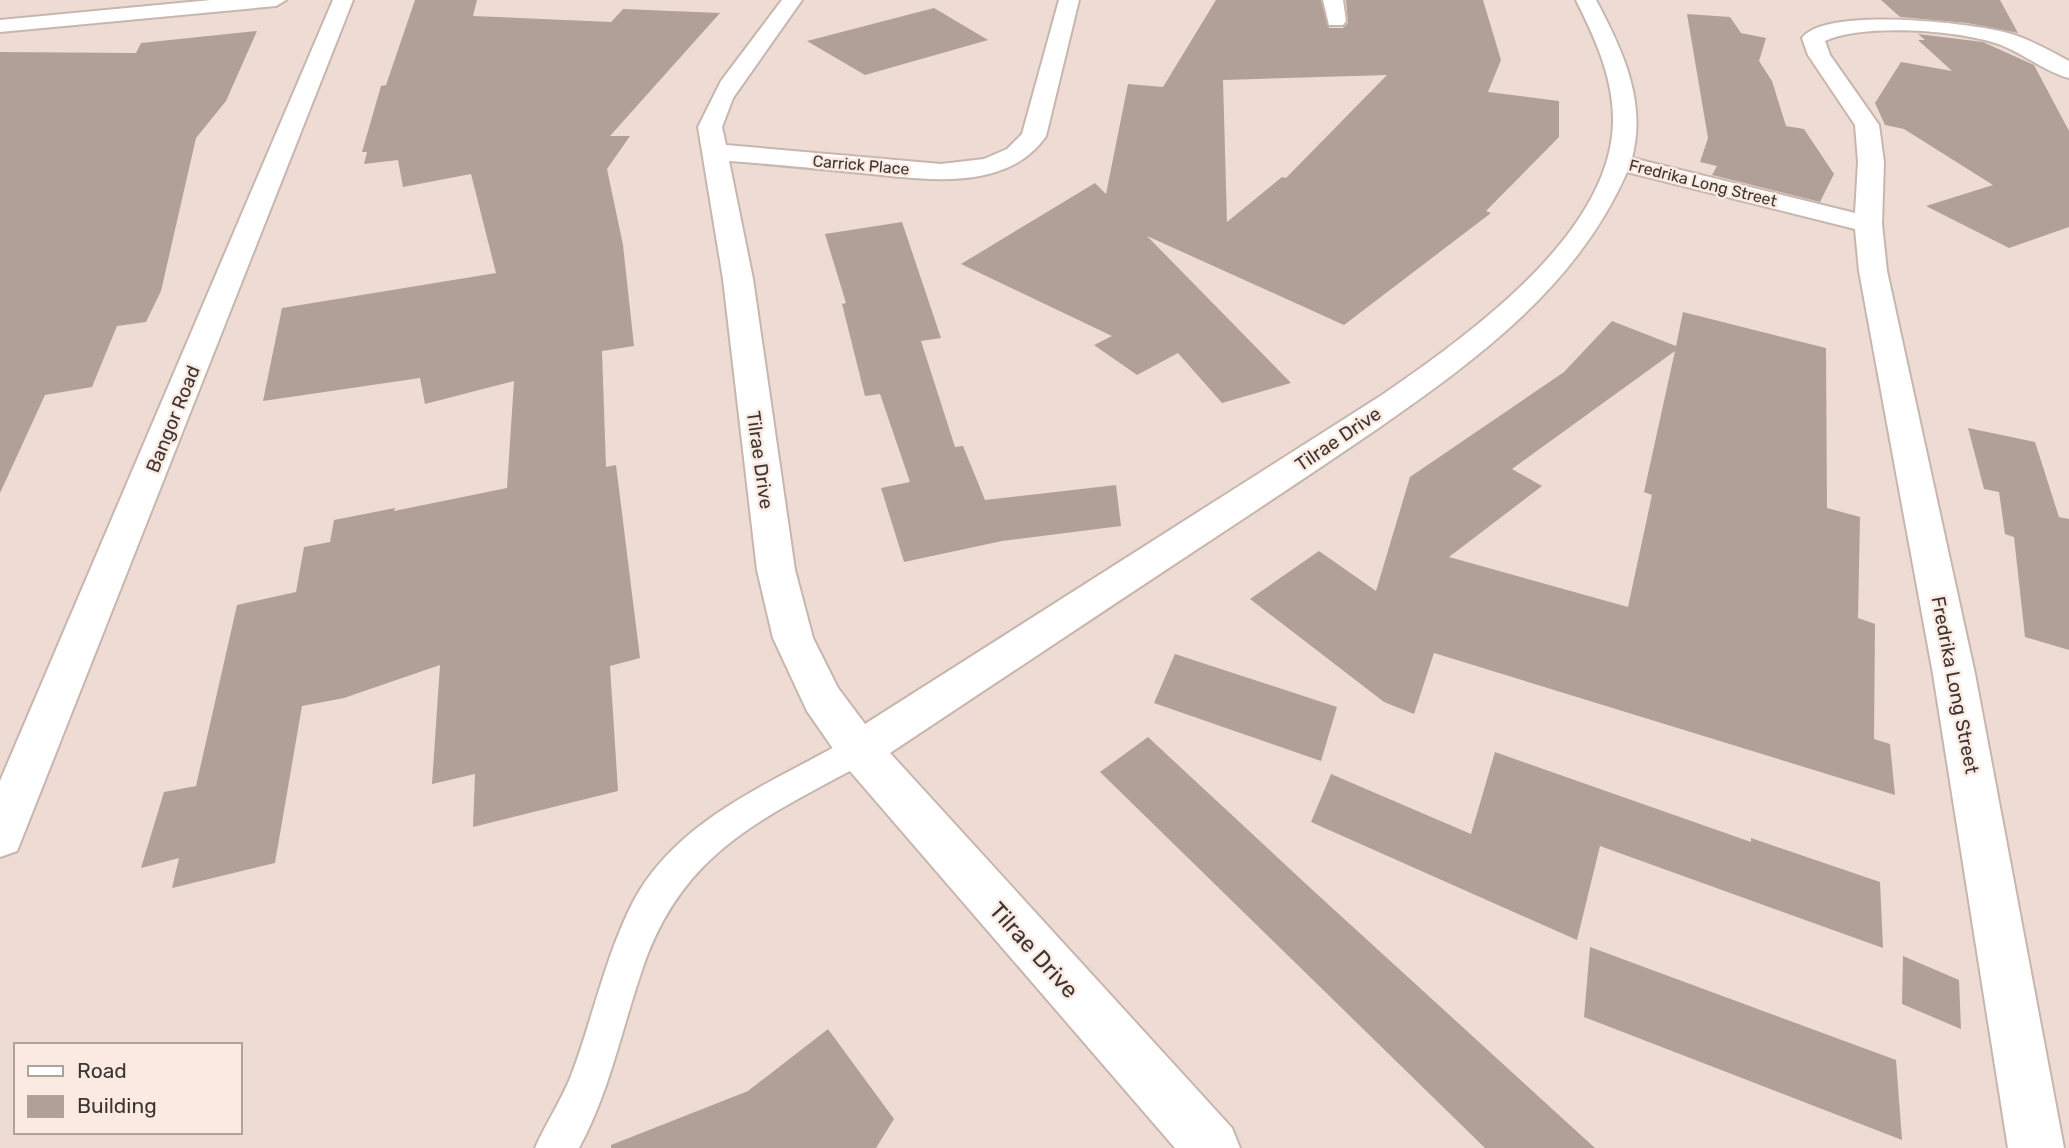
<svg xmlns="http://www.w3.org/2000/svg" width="2069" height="1148" font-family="Rubik,sans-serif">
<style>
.building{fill:#b0a098;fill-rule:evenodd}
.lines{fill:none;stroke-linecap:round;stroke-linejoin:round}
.lane-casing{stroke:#c7b6ae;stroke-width:4}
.street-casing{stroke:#c7b6ae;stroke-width:4}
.lane{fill:#fff;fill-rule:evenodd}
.street{fill:#fff;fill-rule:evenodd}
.labels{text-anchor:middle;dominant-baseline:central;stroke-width:5;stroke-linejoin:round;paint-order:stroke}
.far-street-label{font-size:16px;fill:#3c3532;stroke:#fbeae1}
.street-label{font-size:19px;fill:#3c3532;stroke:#fbeae1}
.near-street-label{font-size:23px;fill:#3c3532;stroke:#fbeae1}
</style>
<rect width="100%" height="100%" fill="#eedcd4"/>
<g class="building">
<polygon points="415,0 477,0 473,16 611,22 623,9 720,13 610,136 630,136 607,169 623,245 634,346 602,351 606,467 616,465 640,658 610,666 618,791 473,827 475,774 432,784 440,665 344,698 302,706 275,863 172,888 179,858 141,868 164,792 196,786 237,605 296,592 304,547 330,542 334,520 395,508 394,511 507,488 514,381 425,404 420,378 263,401 282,308 496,273 471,174 403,187 398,160 364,164 367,152 362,152 381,86 386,85"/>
<path d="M1216,0h105l8,28h14l5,-5 -2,-23h137l18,60 -13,32 71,9v36l-73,74 5,2 -147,112 -197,-89 144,147 -69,20 -44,-50 -41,22 -43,-30 18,-9 -151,-72 134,-81 11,11 22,-110 35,3zM1387,75l-101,103 -4,-1 -55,45 -4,-142z"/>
<polygon points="1881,0 2000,0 2018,33 1967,23 1900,17"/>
<polygon points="934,8 988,40 865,75 807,41"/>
<polygon points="1687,14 1730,17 1741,33 1766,38 1759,61 1772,81 1786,126 1804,129 1834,174 1820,202 1712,175 1717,166 1700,162 1708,138"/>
<polygon points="257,31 226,101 196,138 161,291 146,322 117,326 92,387 45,395 0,493 0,52 136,53 141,43"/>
<polygon points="1918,34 1983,42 2034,65 2069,131 2069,227 2009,248 1926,206 1993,185 1904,129 1885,125 1875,103 1901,62 1952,71 1918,40 1925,40"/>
<polygon points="902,222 941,338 921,341 955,447 963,446 985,500 1116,485 1121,526 1002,541 904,562 881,488 910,482 880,394 865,396 842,304 846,303 825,234"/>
<path d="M1683,312l143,36 1,160 33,9 -2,101 17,6 -1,115 16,5 5,51 -461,-142 -20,61 -30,-12 -134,-103 69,-48 57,40 34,-114 154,-105 48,-51 64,25zM1675,351l-31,141 8,3 -24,112 -179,-50 93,-71 -30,-17z"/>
<polygon points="1968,428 2035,442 2059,517 2069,519 2069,650 2025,637 2014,537 2005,534 1999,492 1984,489"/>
<polygon points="1175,654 1337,707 1321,761 1154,703"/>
<polygon points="1148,737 1306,884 1595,1148 1485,1148 1100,772"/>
<polygon points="1495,752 1751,842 1751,838 1880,882 1883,948 1600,846 1577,940 1311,822 1331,774 1471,834"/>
<polygon points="1590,947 1896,1060 1902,1140 1584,1017"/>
<polygon points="1903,956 1959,980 1961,1029 1902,1004"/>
<polygon points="828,1029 894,1119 876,1148 611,1148 611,1145 748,1091"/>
</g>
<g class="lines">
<g class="lane-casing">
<path id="lane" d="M859,737l11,3 5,10 -5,10c-105,58 -189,89 -229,213 -20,59 -32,120 -62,175h-44c11,-25 26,-47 36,-72 22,-58 34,-120 63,-176 35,-64 100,-100 163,-133 20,-10 40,-23 62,-30z"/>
</g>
<g class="street-casing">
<g id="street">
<polygon points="211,0 286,0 276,6 0,32 0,20"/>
<polygon points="333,0 353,0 23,836 17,851 0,857 0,781"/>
<path d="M782,0h20l-69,98 -11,29 4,18 215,19 43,-5 23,-10 15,-15 37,-134h20l-33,136c-42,61 -132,41 -195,36 -40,-4 -81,-8 -122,-11l24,118 42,291 18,68 25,50 27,36 517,-329c84,-58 229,-160 231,-273 1,-43 -18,-84 -37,-122h20c26,49 51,101 36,158l223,55 3,-51 -3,-37 -47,-70 -6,-17c23,-32 174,-15 209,-4 20,6 40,17 58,27v17c-23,-6 -45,-24 -68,-33 -40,-15 -138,-22 -176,-4l5,14 49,70 5,37 -2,62 5,47 88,403 89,474h-56l-75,-474 -74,-403 -4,-42 -228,-57c-50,114 -147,185 -247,255 -60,41 -120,81 -181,121 -103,68 -206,137 -309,205l342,375 8,20h-65l-332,-385 -36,-52 -34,-73 -16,-68 -34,-291 -25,-152 23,-46z"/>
<polygon points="1323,0 1343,0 1346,21 1343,25 1329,25"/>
</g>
</g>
<use href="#lane" class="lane"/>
<use href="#street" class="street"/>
</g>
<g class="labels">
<g class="far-street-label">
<text transform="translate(861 165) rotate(5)">Carrick Place</text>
<text transform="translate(1703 183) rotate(14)">Fredrika Long Street</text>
</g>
<g class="street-label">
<text transform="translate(173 419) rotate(-68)">Bangor Road</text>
<text transform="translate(1338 439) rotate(-34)">Tilrae Drive</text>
<text transform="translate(760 460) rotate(82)">Tilrae Drive</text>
<text transform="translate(1955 685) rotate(79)">Fredrika Long Street</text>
</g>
<g class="near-street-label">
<text transform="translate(1034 950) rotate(48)">Tilrae Drive</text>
</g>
</g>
<rect x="14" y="1043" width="228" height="91" fill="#fbeae1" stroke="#afa29b" stroke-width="2"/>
<rect x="28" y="1066" width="35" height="10" fill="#ffffff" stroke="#afa29b" stroke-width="2"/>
<text x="77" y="1078" font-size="21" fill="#3c3532">Road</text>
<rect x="28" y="1096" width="35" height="21" fill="#b0a098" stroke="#afa29b" stroke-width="2"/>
<text x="77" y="1113" font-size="21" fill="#3c3532">Building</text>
</svg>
